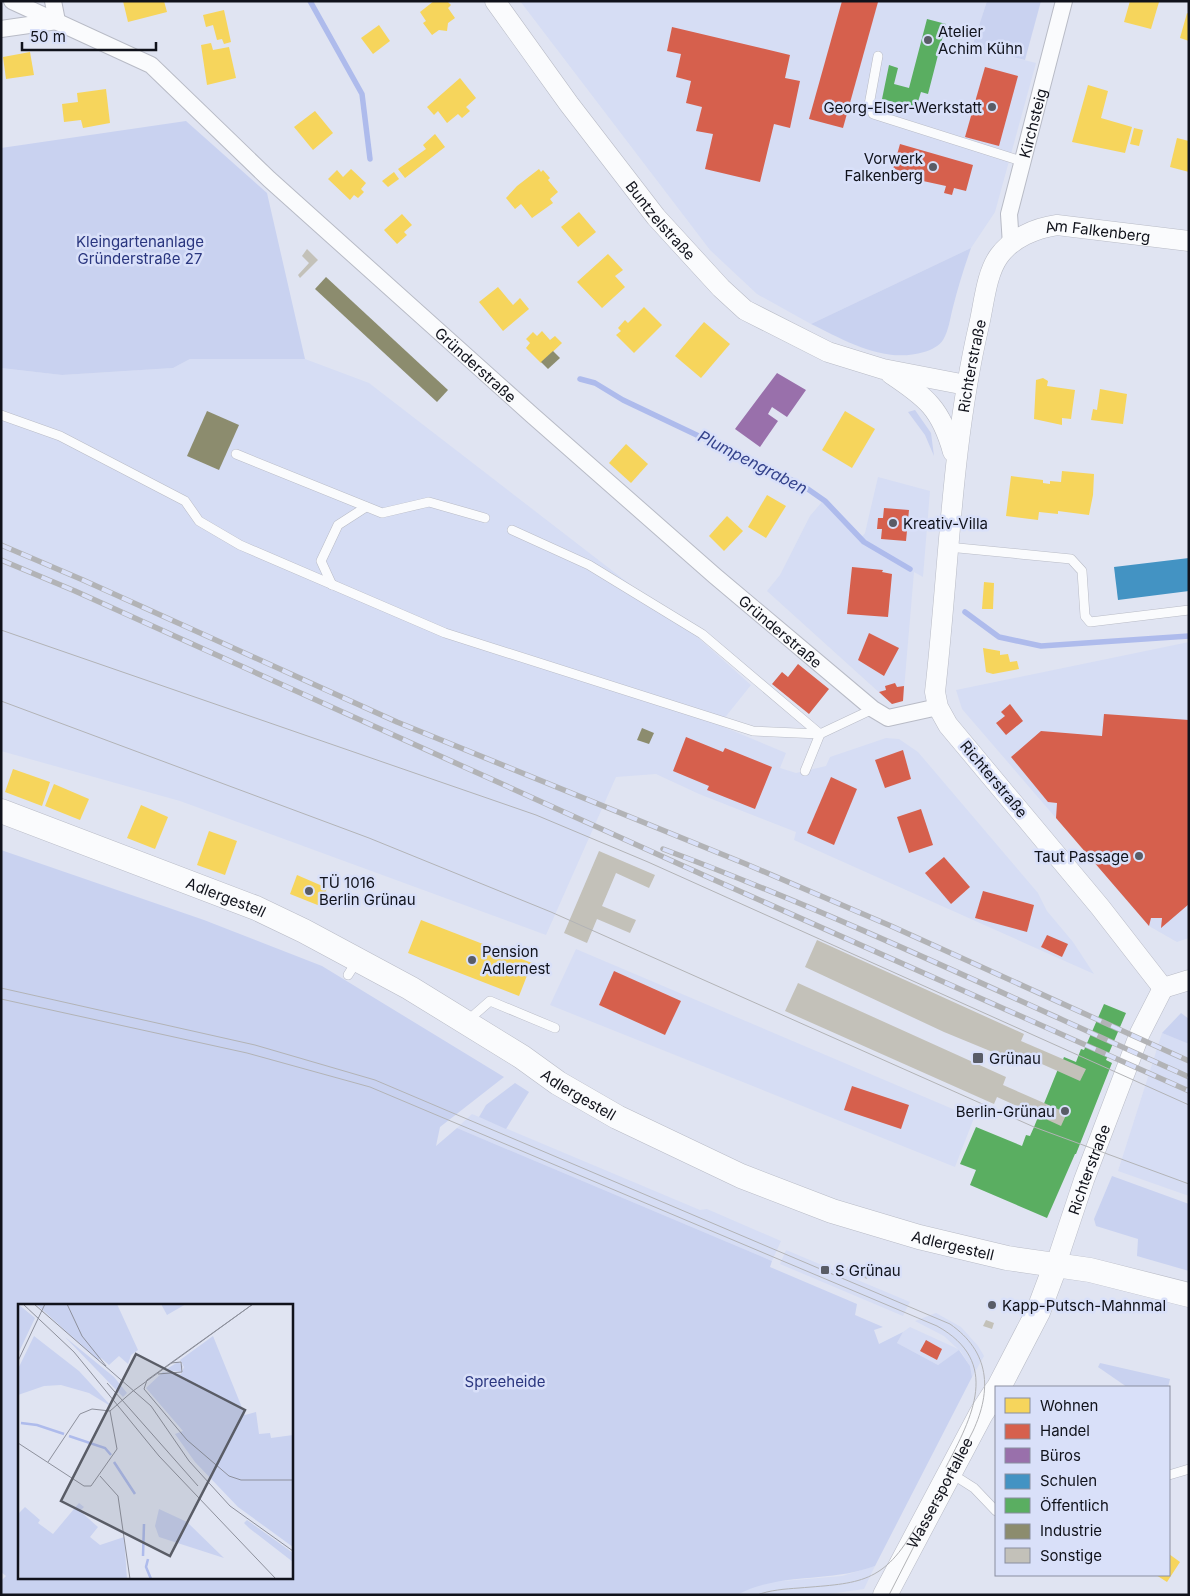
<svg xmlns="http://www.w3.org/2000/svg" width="1190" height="1596" font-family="Inter,sans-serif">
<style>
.built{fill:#d6ddf4}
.green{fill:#c9d2f0;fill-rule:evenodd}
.homes{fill:#f6d55c}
.shops{fill:#d6604d}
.offices{fill:#9970ab}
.schools{fill:#4393c3}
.public{fill:#5aae61}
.industry{fill:#8c8c6e}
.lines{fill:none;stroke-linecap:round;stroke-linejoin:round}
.stream{stroke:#aebbec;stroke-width:5.5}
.building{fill:#c3c1b9}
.service-casing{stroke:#b8bbc6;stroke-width:10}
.minor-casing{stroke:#b8bbc6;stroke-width:18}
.tertiary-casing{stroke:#b8bbc6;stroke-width:21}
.secondary-casing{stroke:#b8bbc6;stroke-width:25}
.service{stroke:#fafbfd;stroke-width:9}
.minor{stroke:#fafbfd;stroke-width:16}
.tertiary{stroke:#fafbfd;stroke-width:20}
.secondary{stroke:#fafbfd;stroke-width:24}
.tram{stroke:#b2b3b6;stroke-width:1}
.rail-casing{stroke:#b2b3b6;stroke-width:5.5}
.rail{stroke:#d9e0f9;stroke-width:4;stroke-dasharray:11;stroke-linecap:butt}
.poi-dot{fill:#595c66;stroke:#d9e0f9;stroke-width:2}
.labels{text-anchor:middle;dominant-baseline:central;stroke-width:5;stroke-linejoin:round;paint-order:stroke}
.poi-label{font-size:15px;fill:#10121b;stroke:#d9e0f9;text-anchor:start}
.street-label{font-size:15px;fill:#10121b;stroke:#d9e0f9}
.park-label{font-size:15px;fill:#2a367f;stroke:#d9e0f9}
.water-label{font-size:16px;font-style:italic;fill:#34428c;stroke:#d9e0f9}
.inset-river{fill:none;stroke:#aebbec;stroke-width:2.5}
.inset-road{fill:none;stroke:#8d909c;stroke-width:1}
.view{fill:#595c66;fill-opacity:0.15;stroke:#595c66;stroke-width:2.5}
.inset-edge{fill:none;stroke:#10121b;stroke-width:2.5}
</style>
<rect width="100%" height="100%" fill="#e0e4f2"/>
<g class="built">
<polygon points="520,1 987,1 972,47 1036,63 995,212 971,248 811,324 757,294 710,250"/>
<polygon points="190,359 305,359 369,383 693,633 751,685 719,725 786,753 780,768 796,773 826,766 830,757 886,738 899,739 918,752 1038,893 1047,911 1073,942 1094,974 794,840 796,832 699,794 656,774 616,777 546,935 180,801 1,751 1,368 62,375 173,368"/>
<polygon points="878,477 930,491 923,577 914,572 903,701 892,704 767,591 780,575 810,516 822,502 836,510 859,541 865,533"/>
<polygon points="1189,642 1189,938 1177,942 1149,926 962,709 956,690"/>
<polygon points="576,949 974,1118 955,1167 550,1005"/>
<polygon points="1162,1033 1189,1044 1189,1196 1118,1171"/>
<polygon points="472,1114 700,1210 707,1209 781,1241 772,1261 457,1128"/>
<polygon points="786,1250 910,1302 903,1316 780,1264"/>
<polygon points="936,1313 961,1327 978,1346 984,1356 972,1377 970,1366 960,1350 938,1365 897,1343 903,1332 910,1327 958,1349 944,1336 915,1321"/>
<polygon points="875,1566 864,1589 822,1595 737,1595 752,1587 771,1582 842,1576"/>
</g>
<g class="green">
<polygon points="987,1 1041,1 1025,60 972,47"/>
<polygon points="186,121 267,193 305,359 190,359 173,368 62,375 1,368 1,148"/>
<path d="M971,248c-7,20 -13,39 -18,59 -3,11 -4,23 -10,33 -4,6 -12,10 -19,12 -40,12 -78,-11 -113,-28z"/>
<polygon points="915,410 931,433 934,456 925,435 908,412"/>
<path d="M1,850l203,70 118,46 182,111 -64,50 -4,19 21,-18 315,133 -2,6 87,37 -2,11 28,12 -9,3 5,14 24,-12 -6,11 41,22 21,-15 11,16 2,11 -97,189c-45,17 -96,6 -138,29h-733l-3,-3v-11l5,-5 -5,-4zM19,1305h272v272h-272z"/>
<polygon points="1181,1013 1189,1019 1189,1044 1162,1033"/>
<polygon points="515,1083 529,1092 506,1129 479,1117 486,1105"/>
<polygon points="1112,1176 1189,1204 1189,1271 1137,1256 1138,1239 1096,1226 1094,1219"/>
<polygon points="1100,1363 1170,1379 1168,1387 1127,1387 1098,1367"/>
</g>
<g class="homes">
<polygon points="123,1 164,1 167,12 128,22"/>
<polygon points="434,1 447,1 451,5 448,8 455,18 448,23 447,31 439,30 432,35 423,23 426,21 420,12"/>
<polygon points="1130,1 1159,2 1151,29 1124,22"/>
<polygon points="224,10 231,42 224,44 222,39 217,40 213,25 206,27 203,15"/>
<polygon points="1187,13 1189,14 1189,41 1180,38"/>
<polygon points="379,25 390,41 373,54 361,38"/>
<polygon points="211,43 213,50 229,47 236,78 207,85 201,45"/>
<polygon points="30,52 34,75 6,79 3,57"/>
<polygon points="460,78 476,98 466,107 470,111 462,118 458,114 447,123 438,111 434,115 427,107"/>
<polygon points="1088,85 1108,91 1101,118 1132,127 1125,153 1072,142"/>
<polygon points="106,89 110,123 83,128 81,120 64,122 62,104 78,102 77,93"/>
<polygon points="315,111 333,133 313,150 294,127"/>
<polygon points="1134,128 1143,130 1139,146 1130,144"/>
<polygon points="435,134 445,147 405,178 398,169 426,149 423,145"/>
<polygon points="1177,138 1189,141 1189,172 1170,167"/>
<polygon points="351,169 366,183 361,189 364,192 358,198 354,195 350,200 328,179 337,170 343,177"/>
<polygon points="539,169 541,172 543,170 550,178 548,180 558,192 550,199 553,203 532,218 521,204 515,209 506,198 517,186"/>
<polygon points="394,172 399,179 388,187 382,181"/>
<polygon points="579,212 596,232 578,247 561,227"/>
<polygon points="402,214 412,225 404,232 407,235 397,244 384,230"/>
<polygon points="608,254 623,270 615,276 625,287 602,308 577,282"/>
<polygon points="498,287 513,305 520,298 529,309 503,331 479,302"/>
<polygon points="644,307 662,325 634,353 616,335 621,331 618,328 625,320 628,323"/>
<polygon points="704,322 730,344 701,378 675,356"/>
<polygon points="542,331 550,340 555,336 562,343 541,363 526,348 530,343 526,339 533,332 537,336"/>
<polygon points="1043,378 1048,381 1047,386 1075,390 1071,419 1062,418 1062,425 1034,419 1036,380"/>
<polygon points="1100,389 1127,394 1123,424 1091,420 1093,409 1097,410"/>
<polygon points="845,411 875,429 852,468 822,450"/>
<polygon points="626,444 648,464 631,483 609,463"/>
<polygon points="1062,471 1094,474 1093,495 1089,515 1058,511 1058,514 1039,512 1038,520 1006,516 1011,476 1043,480 1043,483 1050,484 1050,481 1061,482"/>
<polygon points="767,495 786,506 766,538 748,527"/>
<polygon points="727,516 743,531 724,551 709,536"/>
<polygon points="984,582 994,583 993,609 982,609"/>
<polygon points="983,648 1000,651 1000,655 1008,654 1010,662 1017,661 1019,669 993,674 986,672"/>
<polygon points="13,769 50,782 42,806 5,792"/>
<polygon points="54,784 89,799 80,820 45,806"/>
<polygon points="141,805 168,817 155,849 127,838"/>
<polygon points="209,831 237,841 225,875 197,865"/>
<polygon points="297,875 327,888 320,906 290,894"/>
<polygon points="421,920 532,963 519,996 408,953"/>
<polygon points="1169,1554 1180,1562 1167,1582 1156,1575 1169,1575"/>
</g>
<g class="shops">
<polygon points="842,1 878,2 843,128 809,119"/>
<polygon points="672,27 790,55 785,78 800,81 790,128 774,124 760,182 705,169 713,134 696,131 702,107 686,103 691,81 676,77 681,54 667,51"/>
<polygon points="985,67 1018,76 999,146 965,137"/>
<polygon points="900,144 973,165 966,191 954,188 952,195 944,193 946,186 900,176 902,171 893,169"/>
<polygon points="884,508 909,510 906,541 881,539 882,529 877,529 878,518 883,518"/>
<polygon points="852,567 883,570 882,572 892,574 888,617 847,614"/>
<polygon points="869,633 899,648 884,676 858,660"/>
<polygon points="798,664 829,689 809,714 772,684 782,672 788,677"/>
<polygon points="895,683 897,687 904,686 903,701 892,704 879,692 886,690 885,686"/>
<polygon points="1010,704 1023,721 1006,735 996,723 1005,716 1001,712"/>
<polygon points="1104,714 1189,720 1189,904 1161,928 1162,918 1151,918 1149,926 1056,818 1057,803 1048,802 1011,757 1041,731 1102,736"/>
<polygon points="686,737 723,752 725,748 772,767 755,809 707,790 709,786 673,771"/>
<polygon points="903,750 911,779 885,788 875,760"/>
<polygon points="831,777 857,789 834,845 807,833"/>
<polygon points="921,809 933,845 909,853 897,817"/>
<polygon points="944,857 970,887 951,904 925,873"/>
<polygon points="983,891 1034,905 1027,932 975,918"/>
<polygon points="1047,935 1068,944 1062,957 1041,947"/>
<polygon points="614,971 681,1001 665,1035 599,1005"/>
<polygon points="852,1086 909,1105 901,1129 844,1110"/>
<polygon points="926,1340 942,1349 937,1360 920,1351"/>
</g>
<polygon class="offices" points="777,373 806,390 787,417 772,407 768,414 778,421 760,447 735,429"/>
<polygon class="schools" points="1189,558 1189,591 1118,600 1114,567"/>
<g class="public">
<polygon points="927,19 946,24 928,94 921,92 916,108 882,99 889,65 898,68 894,84 909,88"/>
<polygon points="1104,1004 1126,1013 1106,1060 1112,1063 1076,1154 1075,1154 1047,1218 970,1185 976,1170 960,1164 976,1127 1022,1146 1026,1135 1030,1136 1034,1127 1040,1112 1008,1098 1011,1091 1043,1106 1058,1069 1026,1055 1029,1048 1062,1062 1064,1057 1076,1062 1081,1049 1084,1050"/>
</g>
<g class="industry">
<polygon points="326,277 448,390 437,402 315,289"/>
<polygon points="553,351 560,358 548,369 541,362"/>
<polygon points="207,411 239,425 219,470 187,456"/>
<polygon points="642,728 654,733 649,744 637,740"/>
</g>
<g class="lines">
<g class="stream">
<polyline points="310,1 362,94 370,159"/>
<polyline points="580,379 595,383 623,400 802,485 825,501 864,542 910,569"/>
<polyline points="965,612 999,637 1041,646 1189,636"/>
</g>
</g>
<g class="building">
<polygon points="307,249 318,260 300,278 298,275 309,263 302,256"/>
<polygon points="599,851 655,875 649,888 616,873 602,906 636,920 630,933 597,919 587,943 564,933"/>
<polygon points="817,940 1024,1034 1021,1041 1086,1069 1080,1081 1015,1052 1012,1060 944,1032 805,967"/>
<polygon points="798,983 1006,1077 1003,1085 1067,1113 1061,1126 997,1097 994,1104 785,1011"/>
<polygon points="848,1267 868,1276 867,1279 846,1270"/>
<polygon points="986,1320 994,1323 992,1329 983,1326"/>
</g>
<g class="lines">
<g class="service-casing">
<g id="service">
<polyline points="878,56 869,105 873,114 1021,161"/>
<polyline points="1,415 60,436 185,501 199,521 240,545 445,633 753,731 820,734 873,709"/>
<polyline points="236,454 382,513 429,502 485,518"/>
<polyline points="512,530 589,565 702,634 820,734 805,771"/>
<polyline points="948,547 1071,559 1082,571 1085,616 1090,622 1189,610"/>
<polyline points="332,585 321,561 338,525 366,507"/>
<polyline points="348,975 357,961"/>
<polyline points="466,1022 490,1001 555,1028"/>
<polyline points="952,1474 974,1488 996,1511"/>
<polyline points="1169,1475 1189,1469"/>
</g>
</g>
<g class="minor-casing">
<g id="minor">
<path id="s1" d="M12,1l139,64 118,114 263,236 183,161 158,133 15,9 50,-11"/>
<polyline points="53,1 57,21"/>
<polyline points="1,29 57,21"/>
<path id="s2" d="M1011,245l-2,-31 55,-213"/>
</g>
</g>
<g class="tertiary-casing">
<g id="tertiary">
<path id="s3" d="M495,1l74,103 87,113 65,71 24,22 83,42 55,17 83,16"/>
<path d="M891,374c36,24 50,35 62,78"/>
<path id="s4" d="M1163,988l-63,-81 -152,-182 -10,-18 -3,-15c14,-123 16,-246 44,-367 5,-21 7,-51 20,-69 13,-18 37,-28 58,-31l132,16"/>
<polyline points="1163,988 1189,980"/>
<path id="s5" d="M1056,1264l28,-84 56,-147 23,-45"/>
</g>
</g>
<g class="secondary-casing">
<g id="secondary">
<path id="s6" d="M1,811l255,97 48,23 106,57 112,69 36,26 59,34 124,59 91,35 87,26 88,21 83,12 99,25"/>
<polyline points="999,1387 1038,1312 1056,1264"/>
<path id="s7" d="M885,1595l96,-181 15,-23"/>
</g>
</g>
<use href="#service" class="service"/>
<use href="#minor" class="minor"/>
<use href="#tertiary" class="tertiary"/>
<use href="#secondary" class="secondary"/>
<g class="tram">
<polyline points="1,630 536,815 648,862 1189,1105"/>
<polyline points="1,701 369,838 551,912 1034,1127 1189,1184"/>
<path d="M1,988l254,57 120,35 575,244c40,28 42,66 23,107l-84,164"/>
<path d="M1,999l246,54 123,34 567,239c65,36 35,91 9,141"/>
<path d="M757,1595c13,-5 28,-6 42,-7 61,-5 85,-4 117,-62"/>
</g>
<g class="rail-casing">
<g id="rail">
<polyline points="1,545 83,580 397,722 746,864 891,926 1189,1061"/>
<polyline points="1,560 75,591 710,878 1189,1091"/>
<path d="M663,849c179,67 351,150 526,228"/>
</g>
</g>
<use href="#rail" class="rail"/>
</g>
<g class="poi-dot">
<circle cx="928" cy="40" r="5"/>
<circle cx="992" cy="107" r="5"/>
<circle cx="933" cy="167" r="5"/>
<circle cx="893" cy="523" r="5"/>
<circle cx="1139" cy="856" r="5"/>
<circle cx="309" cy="891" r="5"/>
<circle cx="472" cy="960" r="5"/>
<rect x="972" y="1052" width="12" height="12" rx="2.5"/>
<circle cx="1065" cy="1111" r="5"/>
<rect x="820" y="1265" width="10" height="10" rx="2.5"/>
<circle cx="992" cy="1305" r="5"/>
</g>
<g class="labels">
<g class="poi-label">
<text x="938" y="31">Atelier<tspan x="938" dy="17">Achim Kühn</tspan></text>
<text x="982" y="107" text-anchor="end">Georg-Elser-Werkstatt</text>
<text x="923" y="158" text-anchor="end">Vorwerk<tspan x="923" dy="17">Falkenberg</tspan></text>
<text x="903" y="523">Kreativ-Villa</text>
<text x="1129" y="856" text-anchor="end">Taut Passage</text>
<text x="319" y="882">TÜ 1016<tspan x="319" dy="17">Berlin Grünau</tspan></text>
<text x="482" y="951">Pension<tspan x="482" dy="17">Adlernest</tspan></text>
<text x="989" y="1058">Grünau</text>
<text x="1055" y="1111" text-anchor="end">Berlin-Grünau</text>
<text x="835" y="1270">S Grünau</text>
<text x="1002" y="1305">Kapp-Putsch-Mahnmal</text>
</g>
<g class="street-label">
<text stroke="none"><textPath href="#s2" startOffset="125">Kirchsteig</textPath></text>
<text stroke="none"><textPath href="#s3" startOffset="275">Buntzelstraße</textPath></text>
<text stroke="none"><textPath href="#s4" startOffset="926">Am Falkenberg</textPath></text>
<text stroke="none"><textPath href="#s1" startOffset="595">Gründerstraße</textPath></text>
<text stroke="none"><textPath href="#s4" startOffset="704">Richterstraße</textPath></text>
<text stroke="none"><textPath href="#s1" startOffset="1000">Gründerstraße</textPath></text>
<text transform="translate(994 779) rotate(50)">Richterstraße</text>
<text stroke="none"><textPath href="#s6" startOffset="241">Adlergestell</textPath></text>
<text stroke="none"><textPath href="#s6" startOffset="646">Adlergestell</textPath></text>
<text stroke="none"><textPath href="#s5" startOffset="100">Richterstraße</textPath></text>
<text stroke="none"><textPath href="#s6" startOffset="1051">Adlergestell</textPath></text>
<text stroke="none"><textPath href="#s7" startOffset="116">Wassersportallee</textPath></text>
</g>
<g class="park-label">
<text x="140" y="241">Kleingartenanlage<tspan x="140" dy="17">Gründerstraße 27</tspan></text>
<text x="505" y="1381">Spreeheide</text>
</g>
<g class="water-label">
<text transform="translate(753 462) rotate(27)">Plumpengraben</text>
</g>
</g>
<g transform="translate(18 1304)">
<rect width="275" height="275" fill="#e0e4f2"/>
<path d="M0,0l17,14 -17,36zM18,0h81l21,46 -7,5 -3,9 -9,-8 -10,9 -8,-7 -3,2zM143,0h25l-19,11zM16,32l45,35 33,36 -23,-14 -28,-8 -17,1 -26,9v-26zM195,32l32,79 11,-3 3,22 11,-1 1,5 22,-3v112l-55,-40 -43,-45 -20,-28 8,-3 -37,-43 17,-16 18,2 3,-7 -4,-7zM47,33l49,40 13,16 -4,4zM160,58l5,4 -2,6 -16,-2zM61,199l5,4 -4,4 18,16 -8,10 10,8 24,-8 3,42h-107l-2,-65 7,-7 15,13 -2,3 15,11zM141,205l28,13 37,36 -65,-21 -4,-11zM229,216l46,33v9l-44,-34 -5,-5z" fill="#c9d2f0"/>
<path class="inset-river" d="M3,119l16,2 27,9M51,132l36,12 6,7M96,158l21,32M125,252l1,-32M130,255l-2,8 5,12"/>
<path class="inset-road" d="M5,0l51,48 85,104 117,123M16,0l117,102 38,55 41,45 63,45M49,0l15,32 24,30M235,0l-106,76 -3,9 43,51 42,36 12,4h52M0,57l27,-57M140,70l24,-2 -1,-10 -10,1M89,79l91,103M115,87l120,-87M92,107l23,-20M0,139l66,43h7l26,-37 -7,-38M30,158l32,-48 12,-5 18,2M82,172l18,20 12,83"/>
<path class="view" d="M118,50l109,56 -75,146 -109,-55z"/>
<rect width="275" height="275" class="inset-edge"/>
</g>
<rect width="1190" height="1596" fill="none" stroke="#10121b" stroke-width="5"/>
<rect x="995" y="1386" width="175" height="190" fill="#d9e0f9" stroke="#898ea0"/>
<rect x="1005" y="1398" width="25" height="15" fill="#f6d55c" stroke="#898ea0"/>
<text x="1040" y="1411" font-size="15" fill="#10121b">Wohnen</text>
<rect x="1005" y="1424" width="25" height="15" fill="#d6604d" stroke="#898ea0"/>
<text x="1040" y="1436" font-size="15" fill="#10121b">Handel</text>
<rect x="1005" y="1448" width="25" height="15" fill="#9970ab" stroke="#898ea0"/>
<text x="1040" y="1461" font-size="15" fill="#10121b">Büros</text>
<rect x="1005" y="1474" width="25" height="15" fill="#4393c3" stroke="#898ea0"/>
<text x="1040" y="1486" font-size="15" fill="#10121b">Schulen</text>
<rect x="1005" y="1498" width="25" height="15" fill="#5aae61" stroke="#898ea0"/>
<text x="1040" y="1511" font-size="15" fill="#10121b">Öffentlich</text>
<rect x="1005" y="1524" width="25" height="15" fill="#8c8c6e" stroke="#898ea0"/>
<text x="1040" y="1536" font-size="15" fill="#10121b">Industrie</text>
<rect x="1005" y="1548" width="25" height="15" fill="#c3c1b9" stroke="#898ea0"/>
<text x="1040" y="1561" font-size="15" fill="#10121b">Sonstige</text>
<path d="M22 42v8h134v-8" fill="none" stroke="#10121b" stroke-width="2.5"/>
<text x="30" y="42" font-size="15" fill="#10121b" stroke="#d9e0f9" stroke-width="4" paint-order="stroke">50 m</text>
</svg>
